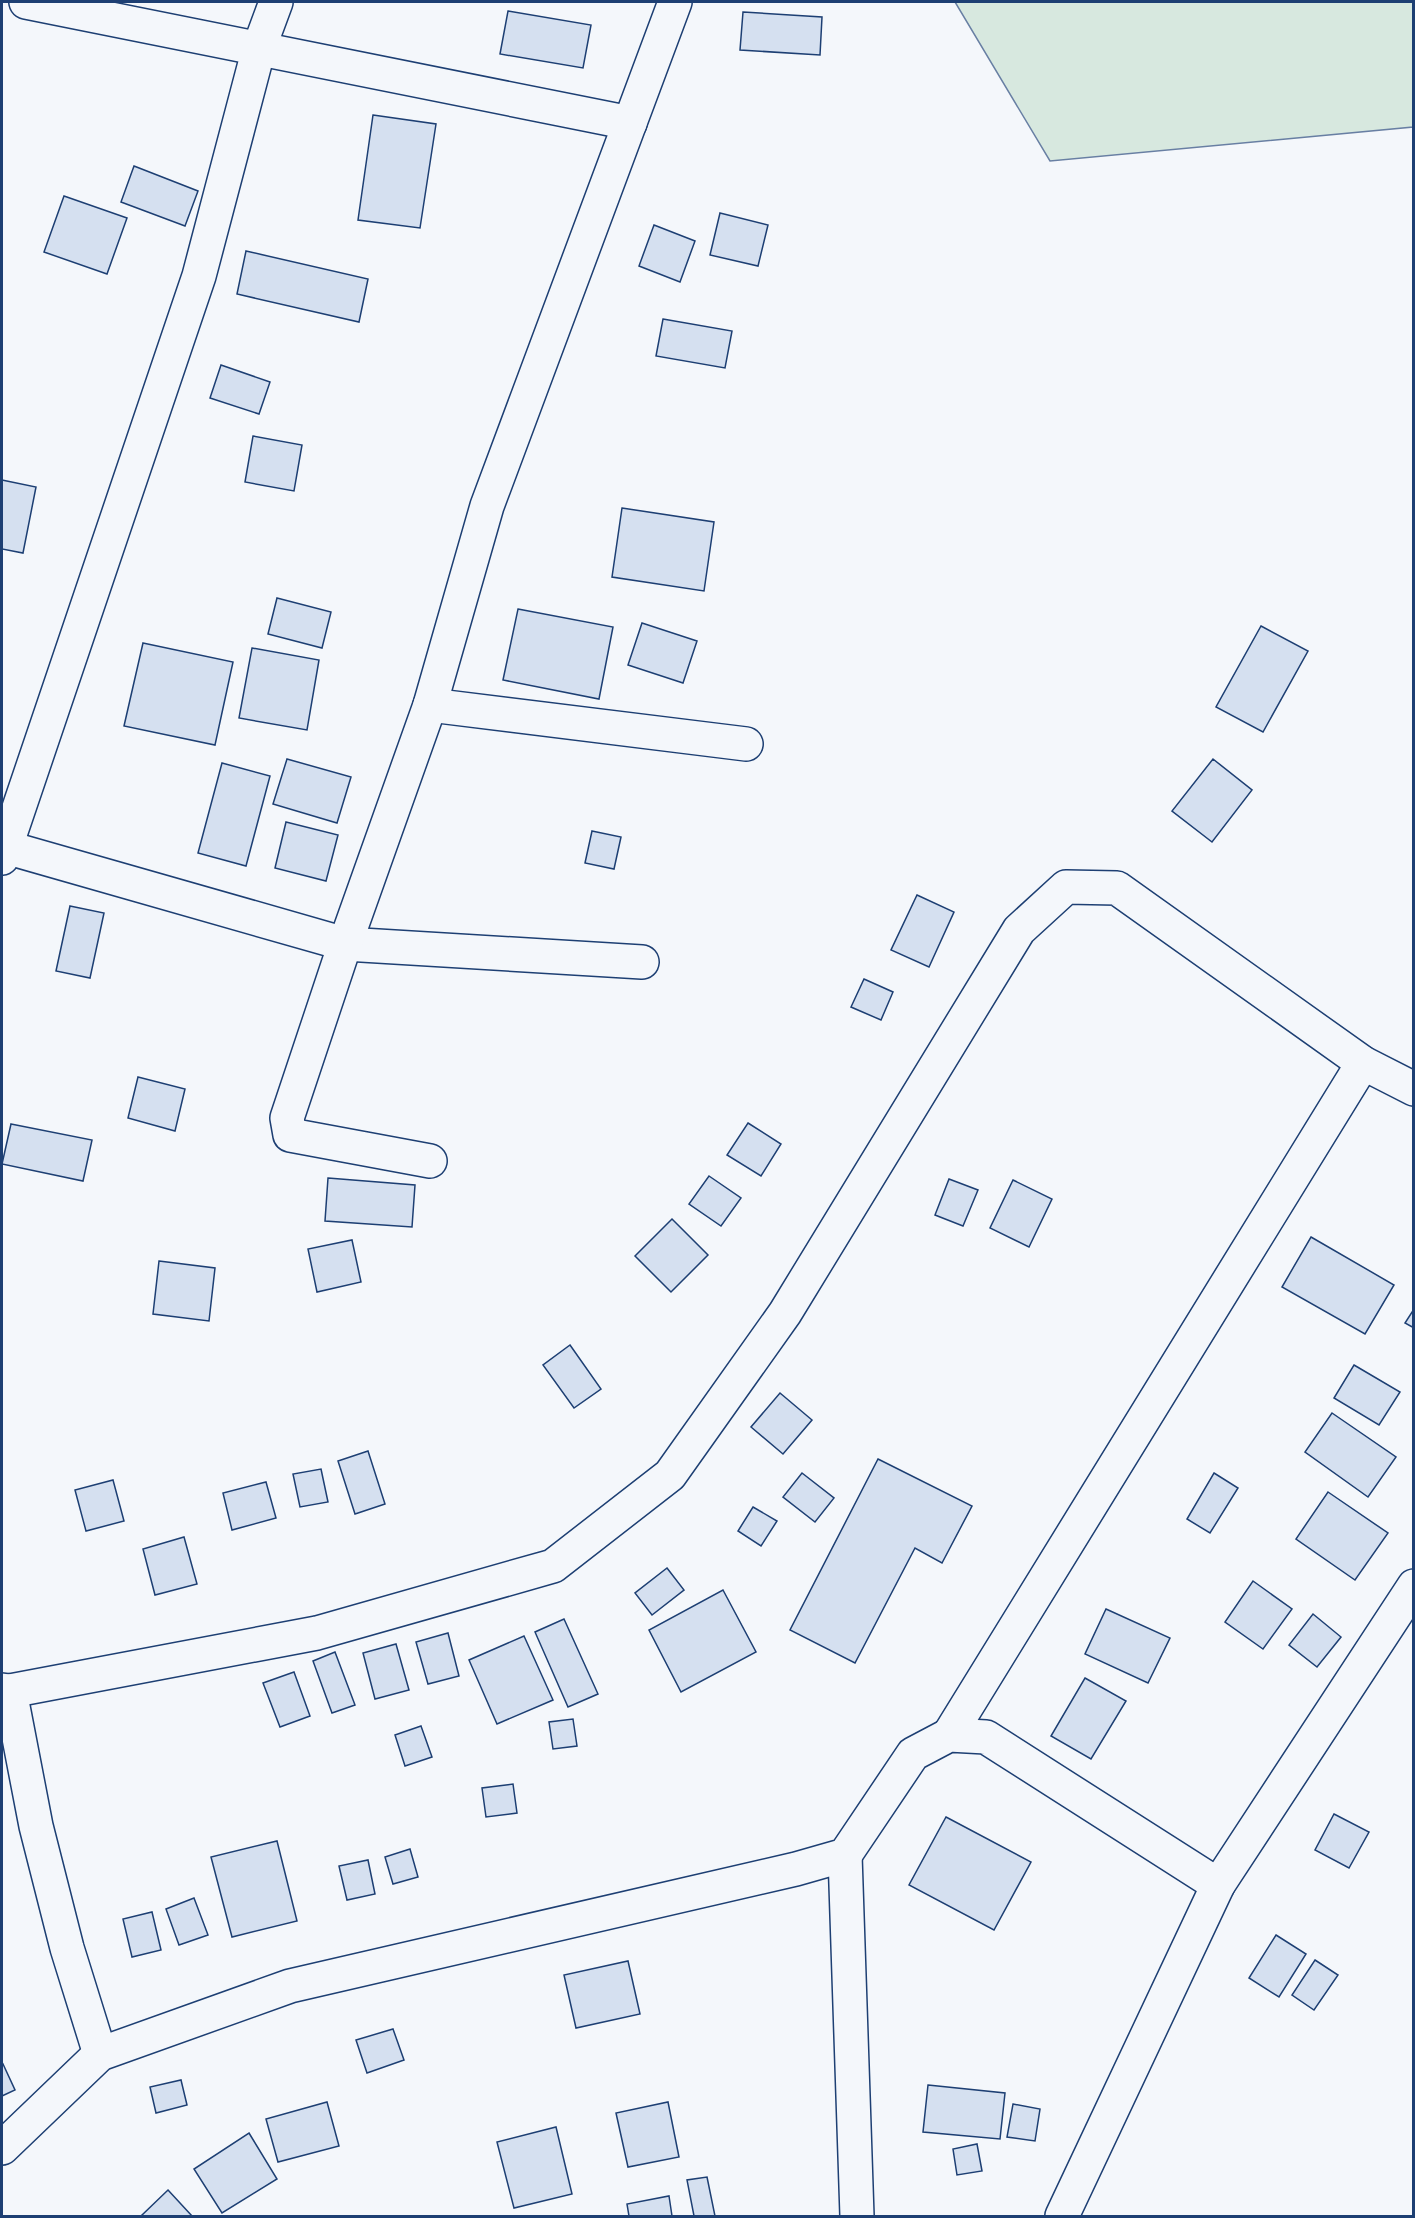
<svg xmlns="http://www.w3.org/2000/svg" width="1415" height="2218" font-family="'Exo 2',sans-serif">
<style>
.green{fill:#d7e8df;stroke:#687fa3;stroke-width:1.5}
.building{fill:#d5e0f0;stroke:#1d3f73;stroke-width:1.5}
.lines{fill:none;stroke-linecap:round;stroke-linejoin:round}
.minor-casing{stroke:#1d3f73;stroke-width:36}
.minor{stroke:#f4f7fb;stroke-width:33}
</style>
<rect width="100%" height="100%" fill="#f4f7fb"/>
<polygon class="green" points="955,2 1413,2 1413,127 1050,161"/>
<g class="building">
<polygon points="508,11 591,25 583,68 500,54"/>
<polygon points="743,12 822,17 820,55 740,50"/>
<polygon points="373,115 436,124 420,228 358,220"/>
<polygon points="134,166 198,191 185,226 121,202"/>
<polygon points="64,196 127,218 107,274 44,252"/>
<polygon points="720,213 768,225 758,266 710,255"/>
<polygon points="654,225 695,241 680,282 639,266"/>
<polygon points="246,251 368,279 359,322 237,294"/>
<polygon points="663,319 732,331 725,368 656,356"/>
<polygon points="221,365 270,382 259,414 210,398"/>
<polygon points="253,436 302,445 294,491 245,482"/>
<polygon points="2,480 36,487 23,553 2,549"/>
<polygon points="622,508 714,522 704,591 612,577"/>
<polygon points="277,598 331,612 322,648 268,634"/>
<polygon points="518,609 613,627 599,699 503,680"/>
<polygon points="642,623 697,641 683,683 628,665"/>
<polygon points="1261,626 1308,651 1263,732 1216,707"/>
<polygon points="143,643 233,662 215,745 124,726"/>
<polygon points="252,648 319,660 307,730 239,718"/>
<polygon points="287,759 351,777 337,823 273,804"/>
<polygon points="1213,759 1252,790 1212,842 1172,811"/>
<polygon points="222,763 270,776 246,866 198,853"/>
<polygon points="286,822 338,835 326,881 275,868"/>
<polygon points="592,831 621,837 614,869 585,863"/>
<polygon points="917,895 954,912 929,967 891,950"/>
<polygon points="70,906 104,913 90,978 56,971"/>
<polygon points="864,979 893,992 881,1020 851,1007"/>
<polygon points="138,1077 185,1089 175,1131 128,1118"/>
<polygon points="748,1123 781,1144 761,1176 727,1155"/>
<polygon points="11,1124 92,1140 83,1181 2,1164"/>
<polygon points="709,1176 741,1198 721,1226 689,1204"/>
<polygon points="328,1178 415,1185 412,1227 325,1221"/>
<polygon points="949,1179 978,1190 963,1226 935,1215"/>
<polygon points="1013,1180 1052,1199 1029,1247 990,1228"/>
<polygon points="672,1219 708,1255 671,1292 635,1256"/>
<polygon points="1311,1237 1394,1285 1365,1334 1282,1287"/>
<polygon points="352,1240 361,1282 317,1292 308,1249"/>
<polygon points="159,1261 215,1268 209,1321 153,1314"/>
<polygon points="1414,1309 1414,1328 1405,1323"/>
<polygon points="570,1345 601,1389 574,1408 543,1365"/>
<polygon points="1354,1365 1400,1392 1379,1425 1334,1398"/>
<polygon points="780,1393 812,1420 783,1454 751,1427"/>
<polygon points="1332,1413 1396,1457 1368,1497 1305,1452"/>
<polygon points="368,1451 385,1504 355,1514 338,1461"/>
<polygon points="878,1459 972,1506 942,1563 915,1548 855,1663 790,1630"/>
<polygon points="321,1469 328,1502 300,1507 293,1474"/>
<polygon points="802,1473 834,1498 815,1522 783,1497"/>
<polygon points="1214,1473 1238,1488 1210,1533 1187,1519"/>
<polygon points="113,1480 124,1521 86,1531 75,1490"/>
<polygon points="266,1482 276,1518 232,1530 223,1493"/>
<polygon points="1328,1492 1388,1533 1355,1580 1296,1539"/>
<polygon points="753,1507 777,1521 761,1546 738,1531"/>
<polygon points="184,1537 197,1584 155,1595 143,1549"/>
<polygon points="667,1568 684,1590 652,1615 635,1593"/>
<polygon points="1253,1581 1292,1609 1263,1649 1225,1622"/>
<polygon points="723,1590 756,1652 681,1692 649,1630"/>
<polygon points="1106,1609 1170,1638 1148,1683 1085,1654"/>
<polygon points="1313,1614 1341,1637 1317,1667 1289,1645"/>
<polygon points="564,1619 598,1694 568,1707 535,1632"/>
<polygon points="448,1633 459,1676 428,1684 416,1642"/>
<polygon points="524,1636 553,1700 497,1724 469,1660"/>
<polygon points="396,1644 409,1690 375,1699 363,1653"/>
<polygon points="335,1652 355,1705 332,1713 313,1661"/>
<polygon points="294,1672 310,1716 280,1727 263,1683"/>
<polygon points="1085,1678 1126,1701 1091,1759 1051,1736"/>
<polygon points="573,1719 577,1746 553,1749 549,1722"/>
<polygon points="421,1726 432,1757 405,1766 395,1735"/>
<polygon points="513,1784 517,1813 486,1817 482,1788"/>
<polygon points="1334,1814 1369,1832 1349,1868 1315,1850"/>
<polygon points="946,1817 1031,1862 994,1930 909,1885"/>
<polygon points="277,1841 297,1921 232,1937 211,1857"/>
<polygon points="410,1849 418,1877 393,1884 385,1857"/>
<polygon points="368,1860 375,1894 347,1900 339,1866"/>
<polygon points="194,1898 208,1935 179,1945 166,1909"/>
<polygon points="152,1912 161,1950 132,1957 123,1919"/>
<polygon points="1276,1935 1306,1954 1279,1997 1249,1978"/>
<polygon points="1315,1960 1338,1975 1314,2010 1292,1995"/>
<polygon points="628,1961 640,2014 576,2028 564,1975"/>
<polygon points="393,2029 404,2060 367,2073 356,2040"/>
<polygon points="3,2064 15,2090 2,2096 2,2065"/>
<polygon points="181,2080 187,2105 156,2113 150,2087"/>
<polygon points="928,2085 1005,2093 1000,2139 923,2132"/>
<polygon points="327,2102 339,2146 278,2162 266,2119"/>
<polygon points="668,2102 679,2157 628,2167 616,2113"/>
<polygon points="1013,2104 1040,2109 1035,2141 1007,2137"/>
<polygon points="556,2127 572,2194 514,2208 497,2142"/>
<polygon points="249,2133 277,2179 222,2213 194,2169"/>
<polygon points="977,2144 982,2171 957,2175 953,2149"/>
<polygon points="707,2177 715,2216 694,2216 687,2180"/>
<polygon points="168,2190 192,2216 141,2216"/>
<polygon points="669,2196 672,2216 629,2216 627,2204"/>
</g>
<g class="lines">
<g class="minor-casing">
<g id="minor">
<polyline points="26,2 630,123"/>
<polyline points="430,705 746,744"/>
<polyline points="2,846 345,944 642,962"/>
<polyline points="2,858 199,276 259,48 276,2"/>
<polyline points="430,1161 290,1135 287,1118 345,944 430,705 487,506 675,2"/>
<polyline points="2,1690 10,1691 317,1633 553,1566 670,1475 785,1313 1019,930 1066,887 1117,888 1363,1063 1414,1089"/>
<polyline points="10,1691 36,1826 67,1948 100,2054"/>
<polyline points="949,1735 1363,1063"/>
<polyline points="845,1855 857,2216"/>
<polyline points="2,2148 100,2054 290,1986 796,1869 845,1855 913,1754 949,1735 986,1737 1218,1885"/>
<polyline points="1062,2216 1218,1885 1414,1586"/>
</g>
</g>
<use href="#minor" class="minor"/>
</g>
<rect width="1415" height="2218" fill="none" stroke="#1d3f73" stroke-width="6"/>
</svg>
